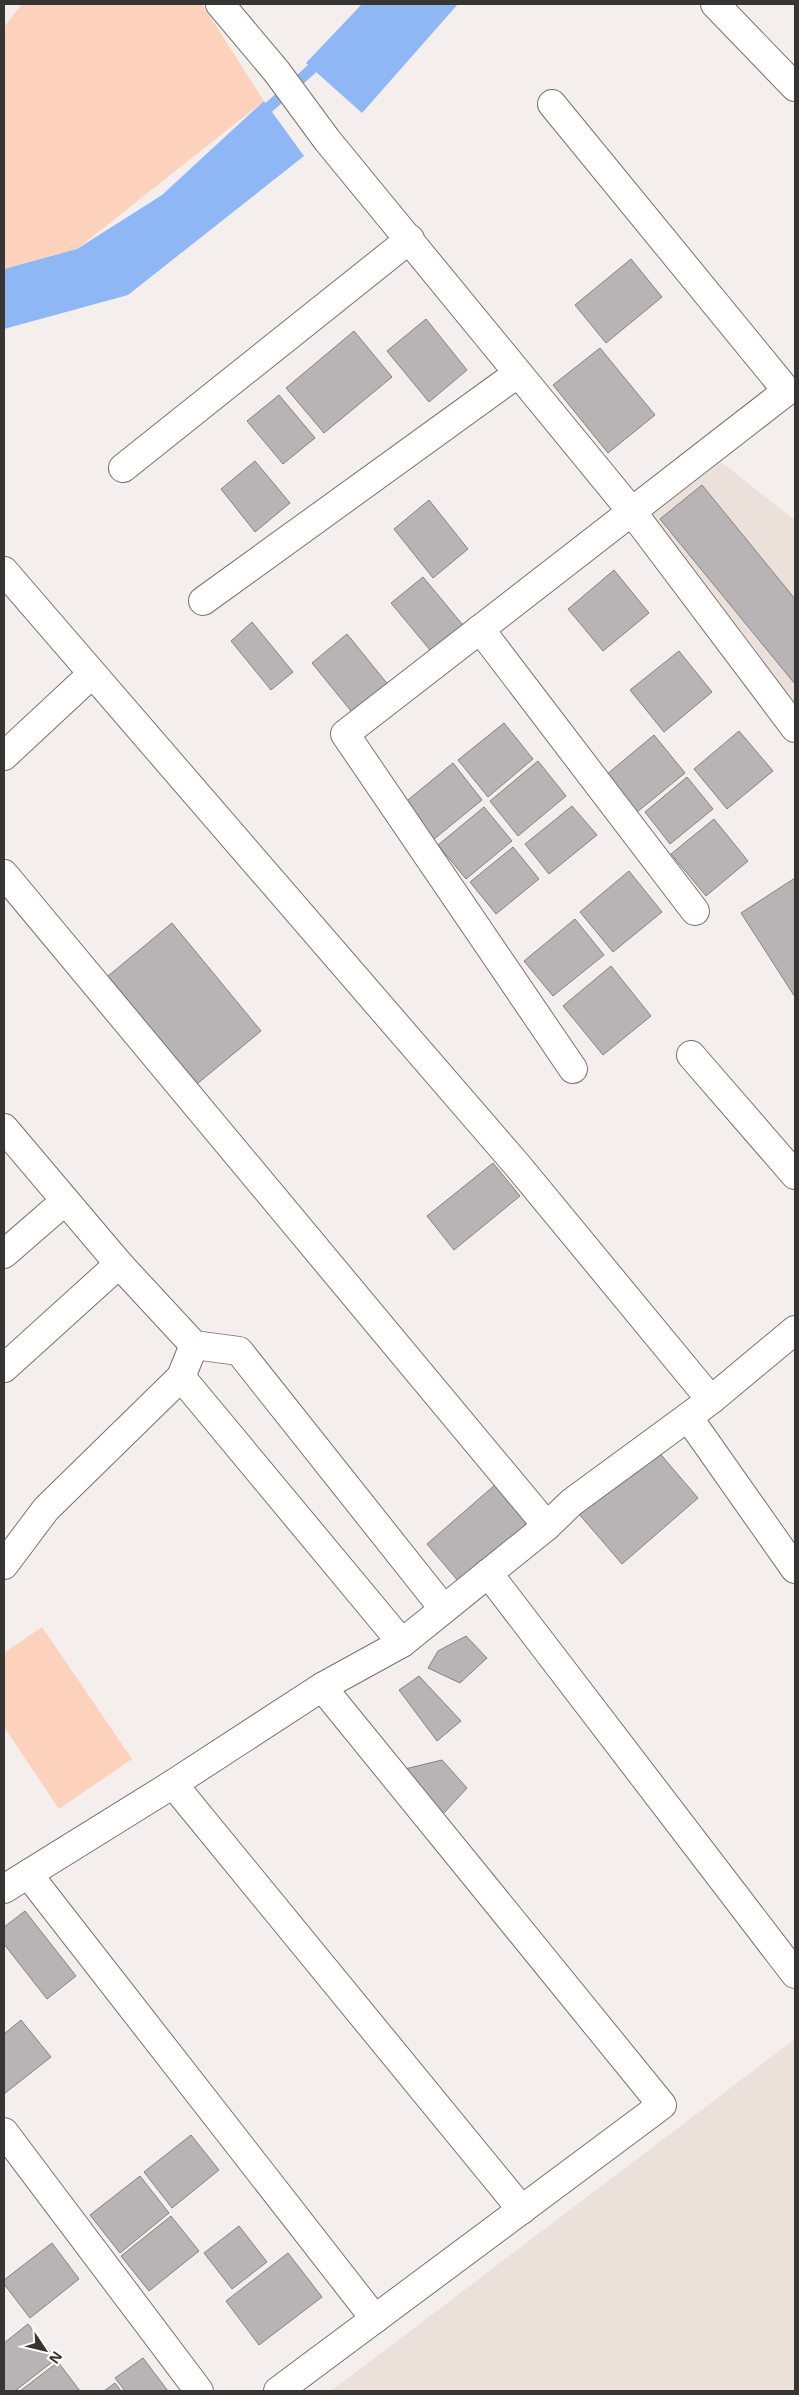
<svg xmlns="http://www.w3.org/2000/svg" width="799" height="2395" font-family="'Open Sans',sans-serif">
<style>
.built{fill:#ece0db}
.green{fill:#fdd2bc}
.water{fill:#8fb6f5}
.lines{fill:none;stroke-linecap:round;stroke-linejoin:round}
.stream{stroke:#8fb6f5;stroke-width:11}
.building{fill:#b8b4b5;stroke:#868283}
.minor-casing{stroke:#777371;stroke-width:30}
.minor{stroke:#fff;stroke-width:28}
</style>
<rect width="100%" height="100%" fill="#f4efed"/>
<g class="built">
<polygon points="721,462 795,520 795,711 645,520"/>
<polygon points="795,2039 795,2391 331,2391"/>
</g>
<g class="green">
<polygon points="22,4 202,4 264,101 77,249 4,269 4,27"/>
<polygon points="42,1627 132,1759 59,1809 4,1727 4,1653"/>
</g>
<g class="water">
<polygon points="362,4 458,4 362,113 306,63"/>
<polygon points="264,101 304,156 128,295 4,329 4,269 77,249 162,195"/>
</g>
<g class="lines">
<polyline class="stream" points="258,117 324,58"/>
</g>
<g class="building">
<polygon points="631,259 662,297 606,343 575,305"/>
<polygon points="426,319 467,370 429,402 387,351"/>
<polygon points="354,331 392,377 324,433 286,388"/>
<polygon points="600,348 655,415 608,453 553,385"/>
<polygon points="279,395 315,438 283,464 247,421"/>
<polygon points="255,461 290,503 255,532 221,489"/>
<polygon points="702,485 795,599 795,684 660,519"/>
<polygon points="429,500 468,549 433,578 394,529"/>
<polygon points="614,570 649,613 603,651 568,609"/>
<polygon points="423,577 467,630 435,656 391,603"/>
<polygon points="252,622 293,672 271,690 231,641"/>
<polygon points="347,634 390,687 355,716 312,663"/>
<polygon points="679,651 712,692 664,732 630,690"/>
<polygon points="504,723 533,759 488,797 458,760"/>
<polygon points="739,731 773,771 727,809 694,769"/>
<polygon points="654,735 685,773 637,812 606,775"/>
<polygon points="538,761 566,796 518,836 490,801"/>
<polygon points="453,763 482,800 433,840 403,804"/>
<polygon points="687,777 713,809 670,844 645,812"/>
<polygon points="572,806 597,835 549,874 525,844"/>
<polygon points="484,807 512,841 466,879 438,845"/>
<polygon points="714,819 748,861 706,896 671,854"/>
<polygon points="513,847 539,879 496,914 470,882"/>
<polygon points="629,871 662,912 613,952 580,912"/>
<polygon points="795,878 795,997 741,913"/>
<polygon points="575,919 604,955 553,996 524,961"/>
<polygon points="172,923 261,1031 197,1084 108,976"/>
<polygon points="611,966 651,1016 603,1055 563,1006"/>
<polygon points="493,1163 520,1196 454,1250 427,1216"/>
<polygon points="656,1449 698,1498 622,1564 573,1507"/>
<polygon points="496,1484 532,1527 463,1587 427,1544"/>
<polygon points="466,1636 487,1658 460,1683 428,1668 438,1651"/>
<polygon points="419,1676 461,1721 437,1741 399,1690"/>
<polygon points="442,1760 467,1788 443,1814 405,1769"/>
<polygon points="25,1911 76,1976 47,1999 4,1944 4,1927"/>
<polygon points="21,2020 51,2057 4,2094 4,2034"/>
<polygon points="191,2135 219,2170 172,2208 144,2172"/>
<polygon points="140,2176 169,2213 120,2253 90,2215"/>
<polygon points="171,2216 199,2251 149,2291 121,2256"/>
<polygon points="239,2226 267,2262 232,2289 204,2253"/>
<polygon points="52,2243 79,2279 30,2318 4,2284 4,2280"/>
<polygon points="288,2253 322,2297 259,2345 226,2301"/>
<polygon points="28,2324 56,2359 15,2391 4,2391 4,2343"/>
<polygon points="143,2358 168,2391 125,2391 115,2378"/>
<polygon points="58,2362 80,2391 20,2391"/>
<polygon points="115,2383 121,2391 104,2391"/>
</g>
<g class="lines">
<g class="minor-casing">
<g id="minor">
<polyline points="220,4 277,72 327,140 633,513 795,728"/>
<polyline points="715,4 795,87"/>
<polyline points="552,104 787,391 345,734 573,1069"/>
<polyline points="123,468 410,239"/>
<polyline points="4,571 518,1166 711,1400"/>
<polyline points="203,601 517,374"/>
<polyline points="480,629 695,911"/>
<polyline points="4,756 91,675"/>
<polyline points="4,874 547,1526"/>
<polyline points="691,1055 795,1175"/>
<polyline points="4,1128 119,1264 194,1345 239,1351 443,1608"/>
<polyline points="4,1254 65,1201"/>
<polyline points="194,1345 181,1377 402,1643"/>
<polyline points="4,1368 119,1264"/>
<polyline points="688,1417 795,1569"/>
<polyline points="4,1565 46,1509 181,1377"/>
<polyline points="488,1573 795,1974"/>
<polyline points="173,1784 522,2210"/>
<polyline points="28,1874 375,2319"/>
<polyline points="4,1889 173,1784 322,1687 402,1643 547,1526 572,1502 711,1400 795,1330"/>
<polyline points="4,2132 199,2391"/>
<polyline points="278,2391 662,2105 322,1687"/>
</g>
</g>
<use href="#minor" class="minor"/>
</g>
<rect width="799" height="2395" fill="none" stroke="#373534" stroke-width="10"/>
<g transform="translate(45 2350) rotate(125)" stroke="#ffffff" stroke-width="4" paint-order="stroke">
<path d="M0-4L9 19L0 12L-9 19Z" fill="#373534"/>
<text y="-8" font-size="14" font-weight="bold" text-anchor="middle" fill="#373534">N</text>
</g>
</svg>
